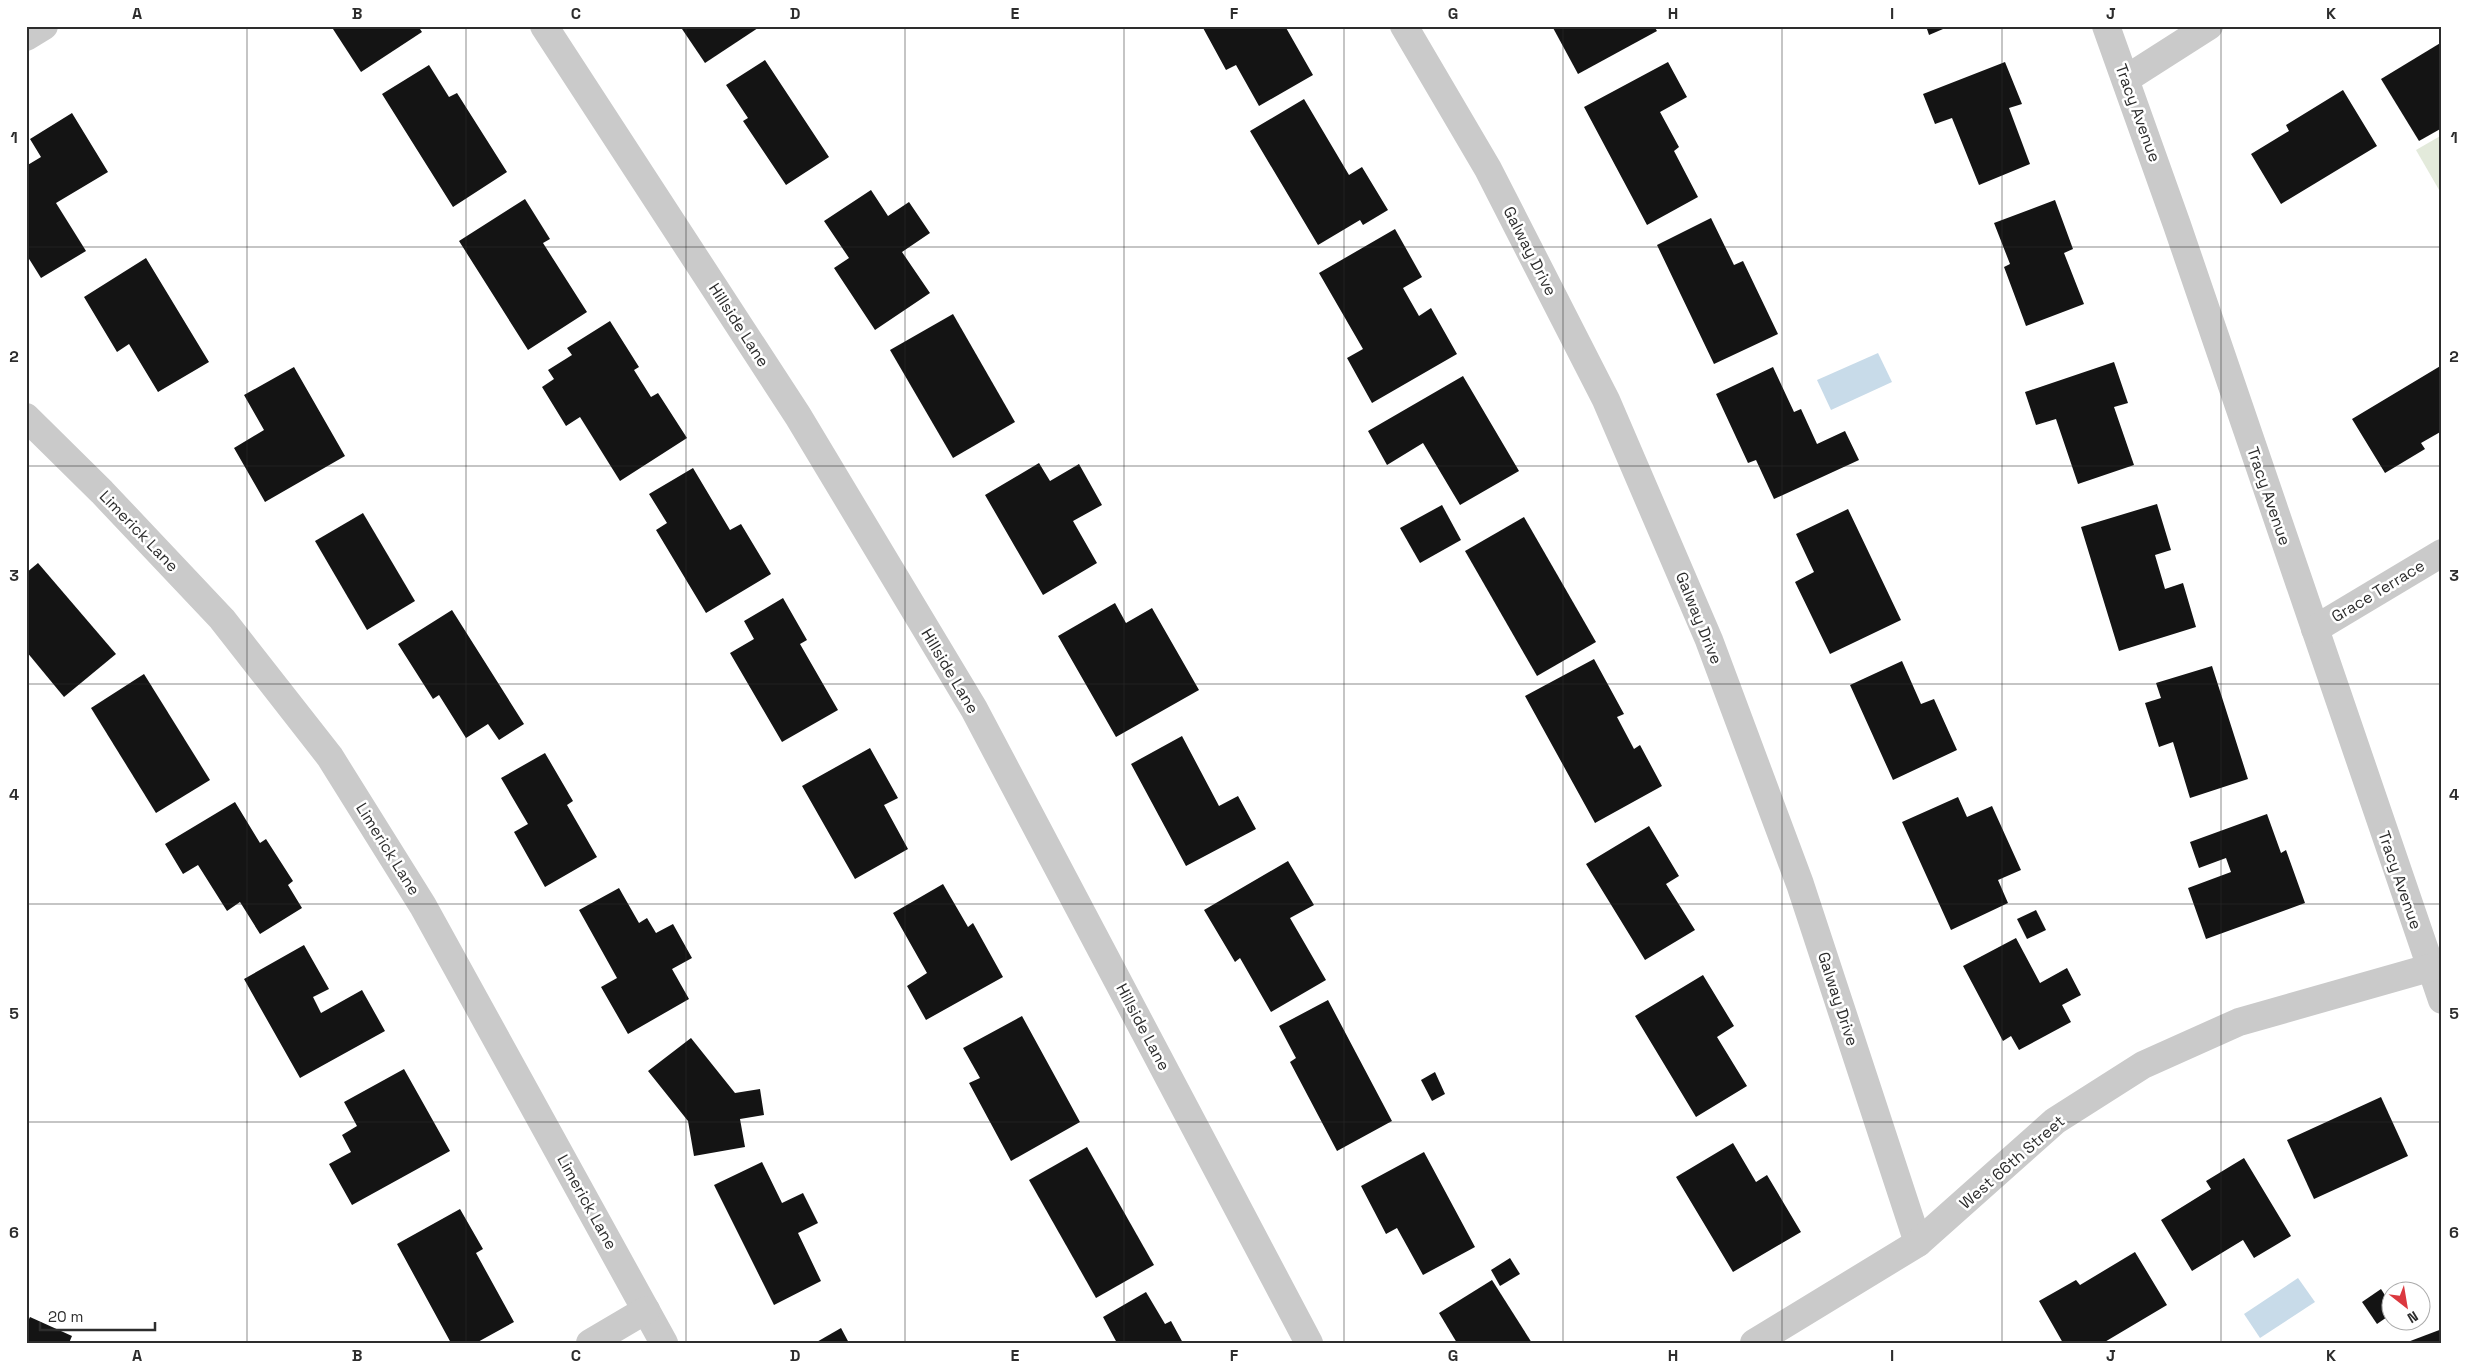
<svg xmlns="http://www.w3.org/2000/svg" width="2468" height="1369" font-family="'Space Grotesk',sans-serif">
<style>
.green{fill:#e3eadb}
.water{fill:#c8dbe9}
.building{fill:#141414}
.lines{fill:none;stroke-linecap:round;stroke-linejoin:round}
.minor{stroke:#cacaca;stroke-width:28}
.grid{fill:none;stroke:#2d2d2d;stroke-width:1;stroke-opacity:0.55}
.labels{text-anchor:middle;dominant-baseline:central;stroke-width:5;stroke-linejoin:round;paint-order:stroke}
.street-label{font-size:16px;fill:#2d2d2d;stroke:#fff}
.neatline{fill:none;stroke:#2d2d2d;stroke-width:2}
.grid-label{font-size:16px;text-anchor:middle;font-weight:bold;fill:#2d2d2d}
</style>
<rect width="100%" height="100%" fill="#fff"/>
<polygon class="green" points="2442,135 2442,195 2416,150"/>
<g class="water">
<polygon points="1878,353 1892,382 1831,410 1817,380"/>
<polygon points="2298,1278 2315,1302 2260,1338 2244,1314"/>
</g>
<g class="building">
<polygon points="331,26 418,26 422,32 361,72"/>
<polygon points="680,26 761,26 705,63"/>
<polygon points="1202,26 1285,26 1313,75 1259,106 1236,65 1226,70"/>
<polygon points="1552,26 1654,26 1657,31 1578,74"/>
<polygon points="1926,26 1950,26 1929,35"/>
<polygon points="2442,42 2442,128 2419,141 2381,79"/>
<polygon points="765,60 829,157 786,185 743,121 748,118 726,85"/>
<polygon points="1668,62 1687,97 1660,112 1679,147 1674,151 1698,197 1647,225 1584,107"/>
<polygon points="2005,62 2022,104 2009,108 2030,164 1979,185 1952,118 1935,124 1923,94"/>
<polygon points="429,65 449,97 457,93 507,172 453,207 382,94"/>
<polygon points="2343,90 2377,146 2281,204 2251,154 2289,131 2286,125"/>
<polygon points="1304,99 1349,175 1362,167 1388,210 1363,225 1360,220 1318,245 1250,131"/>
<polygon points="72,113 108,172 56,203 86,251 41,278 26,254 26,166 41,157 30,139"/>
<polygon points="871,190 888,216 909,202 930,233 902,252 930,293 875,330 834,268 849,258 824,221"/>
<polygon points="525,199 550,239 543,243 587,312 528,350 459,241"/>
<polygon points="2055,200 2073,249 2064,253 2084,304 2026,326 2004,267 2010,264 1994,223"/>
<polygon points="1711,218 1734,265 1743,261 1778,334 1714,364 1657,245"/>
<polygon points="1395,229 1422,277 1403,288 1419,316 1431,308 1457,354 1372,403 1347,358 1363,349 1319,273"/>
<polygon points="146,258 209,362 158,392 129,344 117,352 84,297"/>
<polygon points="953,314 1015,422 953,458 890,350"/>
<polygon points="610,321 639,367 634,370 651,397 658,393 687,438 620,481 580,417 566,426 542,387 554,379 548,370 572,355 567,348"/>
<polygon points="2114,362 2128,403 2114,407 2134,465 2078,484 2056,419 2036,425 2025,392"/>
<polygon points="2442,365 2442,431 2421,443 2425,449 2385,473 2352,419"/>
<polygon points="294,367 345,456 265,502 234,448 264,430 244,395"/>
<polygon points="1773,367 1794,412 1801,409 1817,444 1845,431 1859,460 1774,499 1756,460 1748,463 1716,394"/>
<polygon points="1463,376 1519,471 1460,505 1423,443 1387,465 1368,431"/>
<polygon points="1039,463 1050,481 1079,464 1102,505 1073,521 1097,563 1043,595 985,495"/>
<polygon points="693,468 730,530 741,524 771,574 706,613 656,530 667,523 649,494"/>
<polygon points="2157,504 2171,550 2155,555 2165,589 2183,583 2196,627 2119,651 2081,527"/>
<polygon points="1442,505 1461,540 1420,563 1400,528"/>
<polygon points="1848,509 1901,620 1830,654 1795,582 1814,572 1796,534"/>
<polygon points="363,513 415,601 367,630 315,541"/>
<polygon points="1524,517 1596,642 1537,676 1465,551"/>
<polygon points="38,563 116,654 64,697 26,651 26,573"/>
<polygon points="783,598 807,640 800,644 838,710 782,742 730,653 754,639 744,621"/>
<polygon points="1115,603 1126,623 1152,608 1199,690 1116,737 1058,636"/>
<polygon points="452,610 524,724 499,740 488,724 466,738 439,695 433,699 398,644"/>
<polygon points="1594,659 1624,714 1617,717 1634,749 1640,745 1662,786 1595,823 1525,696"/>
<polygon points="1902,661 1921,704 1934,699 1957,750 1893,780 1850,685"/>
<polygon points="2212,666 2248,779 2190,798 2173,742 2159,747 2145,703 2161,698 2156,683"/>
<polygon points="144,674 210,780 156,813 91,708"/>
<polygon points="1182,736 1219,806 1238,796 1256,829 1186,866 1131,764"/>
<polygon points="870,748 898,798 884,805 908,849 855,879 802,786"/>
<polygon points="545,753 573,801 567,805 597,857 545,887 514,832 528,824 501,778"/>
<polygon points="1958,797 1967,817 1992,806 2021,870 1998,880 2008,903 1951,930 1902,822"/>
<polygon points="235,802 260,843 266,839 293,881 288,885 302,908 260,934 240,902 227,911 198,865 183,874 165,844"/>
<polygon points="2267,814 2281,853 2286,850 2305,903 2206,939 2188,888 2231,872 2226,858 2199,868 2190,842"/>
<polygon points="1649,826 1679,876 1666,884 1695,930 1645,960 1586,864"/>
<polygon points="1288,861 1314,905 1290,918 1326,980 1271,1012 1240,958 1235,962 1204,910"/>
<polygon points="943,884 968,927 973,923 1003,977 926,1020 907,986 927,973 893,913"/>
<polygon points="619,888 639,923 647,918 656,933 673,924 692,958 672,969 689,999 628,1034 601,987 617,978 579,910"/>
<polygon points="2036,910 2046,930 2027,939 2017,919"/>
<polygon points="2016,938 2040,983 2067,968 2081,995 2062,1005 2071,1022 2019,1050 2011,1036 2003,1041 1963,966"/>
<polygon points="304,945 329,989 313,997 321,1013 362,990 385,1031 300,1078 244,979"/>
<polygon points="1703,975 1734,1026 1717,1037 1747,1086 1696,1117 1635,1016"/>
<polygon points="1328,1000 1392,1121 1337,1151 1290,1062 1296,1058 1279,1026"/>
<polygon points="1022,1016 1080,1122 1011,1161 969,1083 980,1078 963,1048"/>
<polygon points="691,1038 735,1093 760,1089 764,1115 740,1119 745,1147 694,1156 688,1121 648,1071"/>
<polygon points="404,1069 450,1151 352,1205 329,1164 351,1152 342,1135 357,1126 344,1102"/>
<polygon points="1435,1072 1445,1094 1432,1101 1421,1080"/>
<polygon points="2381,1097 2408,1156 2314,1199 2287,1140"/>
<polygon points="1733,1143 1756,1182 1767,1175 1801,1232 1733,1272 1676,1177"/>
<polygon points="1087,1147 1154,1265 1096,1298 1029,1180"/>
<polygon points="1424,1152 1475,1247 1423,1275 1397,1228 1386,1234 1361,1186"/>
<polygon points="2244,1158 2291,1236 2254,1258 2243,1240 2192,1271 2161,1220 2211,1189 2206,1181"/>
<polygon points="762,1162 782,1203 803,1193 818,1223 798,1233 821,1281 774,1305 714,1185"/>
<polygon points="460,1209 483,1249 476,1253 514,1322 476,1343 451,1343 397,1244"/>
<polygon points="2135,1252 2167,1305 2103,1343 2063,1343 2039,1301 2076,1280 2080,1285"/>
<polygon points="1510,1258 1520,1274 1500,1286 1491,1270"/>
<polygon points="1492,1280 1532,1343 1457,1343 1439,1313"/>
<polygon points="2381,1289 2390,1303 2390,1315 2377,1324 2362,1302"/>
<polygon points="1146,1292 1165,1324 1171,1321 1183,1343 1117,1343 1103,1317"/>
<polygon points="30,1317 72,1336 69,1343 26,1343 26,1325"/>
<polygon points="841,1328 849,1343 815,1343"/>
<polygon points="2442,1329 2442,1343 2405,1343"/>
</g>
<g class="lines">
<g class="minor">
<polyline points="544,26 798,416 974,709 1309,1343"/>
<polyline points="1404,26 1488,169 1606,400 1709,640 1800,884 1918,1243"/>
<polyline points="2106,26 2177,225 2442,1000"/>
<polyline points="26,37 44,26"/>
<polyline points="2126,79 2209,26"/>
<polyline points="26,417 102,492 222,619 330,757 423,906 664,1343"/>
<polyline points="2315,629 2442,553"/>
<polyline points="590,1343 646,1310"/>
<polyline points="1754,1343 1918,1243 2055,1121 2143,1065 2239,1022 2429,968"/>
</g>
</g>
<path class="grid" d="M247,26v1317M466,26v1317M686,26v1317M905,26v1317M1124,26v1317M1344,26v1317M1563,26v1317M1782,26v1317M2002,26v1317M2221,26v1317M26,247h2416M26,466h2416M26,684h2416M26,904h2416M26,1122h2416"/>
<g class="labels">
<g class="street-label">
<text transform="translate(2138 113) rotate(70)">Tracy Avenue</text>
<text transform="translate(1530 251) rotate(63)">Galway Drive</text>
<text transform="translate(739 325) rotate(57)">Hillside Lane</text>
<text transform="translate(2269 496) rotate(71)">Tracy Avenue</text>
<text transform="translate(139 531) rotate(46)">Limerick Lane</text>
<text transform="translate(2378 591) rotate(-31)">Grace Terrace</text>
<text transform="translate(1699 618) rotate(68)">Galway Drive</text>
<text transform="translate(950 671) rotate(59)">Hillside Lane</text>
<text transform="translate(388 849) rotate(58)">Limerick Lane</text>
<text transform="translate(2400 880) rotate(71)">Tracy Avenue</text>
<text transform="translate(1838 999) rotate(72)">Galway Drive</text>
<text transform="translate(1143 1027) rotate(62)">Hillside Lane</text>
<text transform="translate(2012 1162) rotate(-41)">West 66th Street</text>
<text transform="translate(587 1202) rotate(61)">Limerick Lane</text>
</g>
</g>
<rect width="2468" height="1369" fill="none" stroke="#ffffff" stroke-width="55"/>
<g transform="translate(2406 1306) rotate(149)"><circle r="24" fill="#ffffff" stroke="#ababab"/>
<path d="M0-4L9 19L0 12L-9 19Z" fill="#db383f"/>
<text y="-8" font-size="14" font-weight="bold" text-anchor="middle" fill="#2d2d2d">N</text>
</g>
<path d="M40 1322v8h115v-8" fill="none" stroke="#2d2d2d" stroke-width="2.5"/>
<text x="48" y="1322" font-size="15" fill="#2d2d2d" stroke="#ffffff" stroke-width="4" paint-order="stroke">20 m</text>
<rect x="28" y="28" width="2412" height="1314" class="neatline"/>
<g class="grid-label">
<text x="137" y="19">A</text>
<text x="357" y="19">B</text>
<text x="576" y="19">C</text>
<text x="795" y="19">D</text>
<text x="1015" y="19">E</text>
<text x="1234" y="19">F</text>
<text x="1453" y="19">G</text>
<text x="1673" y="19">H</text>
<text x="1892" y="19">I</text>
<text x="2111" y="19">J</text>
<text x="2331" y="19">K</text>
<text x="14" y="143">1</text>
<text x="2454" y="143">1</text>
<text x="14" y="362">2</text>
<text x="2454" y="362">2</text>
<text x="14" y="581">3</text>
<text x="2454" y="581">3</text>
<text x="14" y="800">4</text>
<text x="2454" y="800">4</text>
<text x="14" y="1019">5</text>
<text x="2454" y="1019">5</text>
<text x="14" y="1238">6</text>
<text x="2454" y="1238">6</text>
<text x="137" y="1361">A</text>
<text x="357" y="1361">B</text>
<text x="576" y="1361">C</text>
<text x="795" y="1361">D</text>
<text x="1015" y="1361">E</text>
<text x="1234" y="1361">F</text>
<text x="1453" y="1361">G</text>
<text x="1673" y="1361">H</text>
<text x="1892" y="1361">I</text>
<text x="2111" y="1361">J</text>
<text x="2331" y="1361">K</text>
</g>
</svg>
